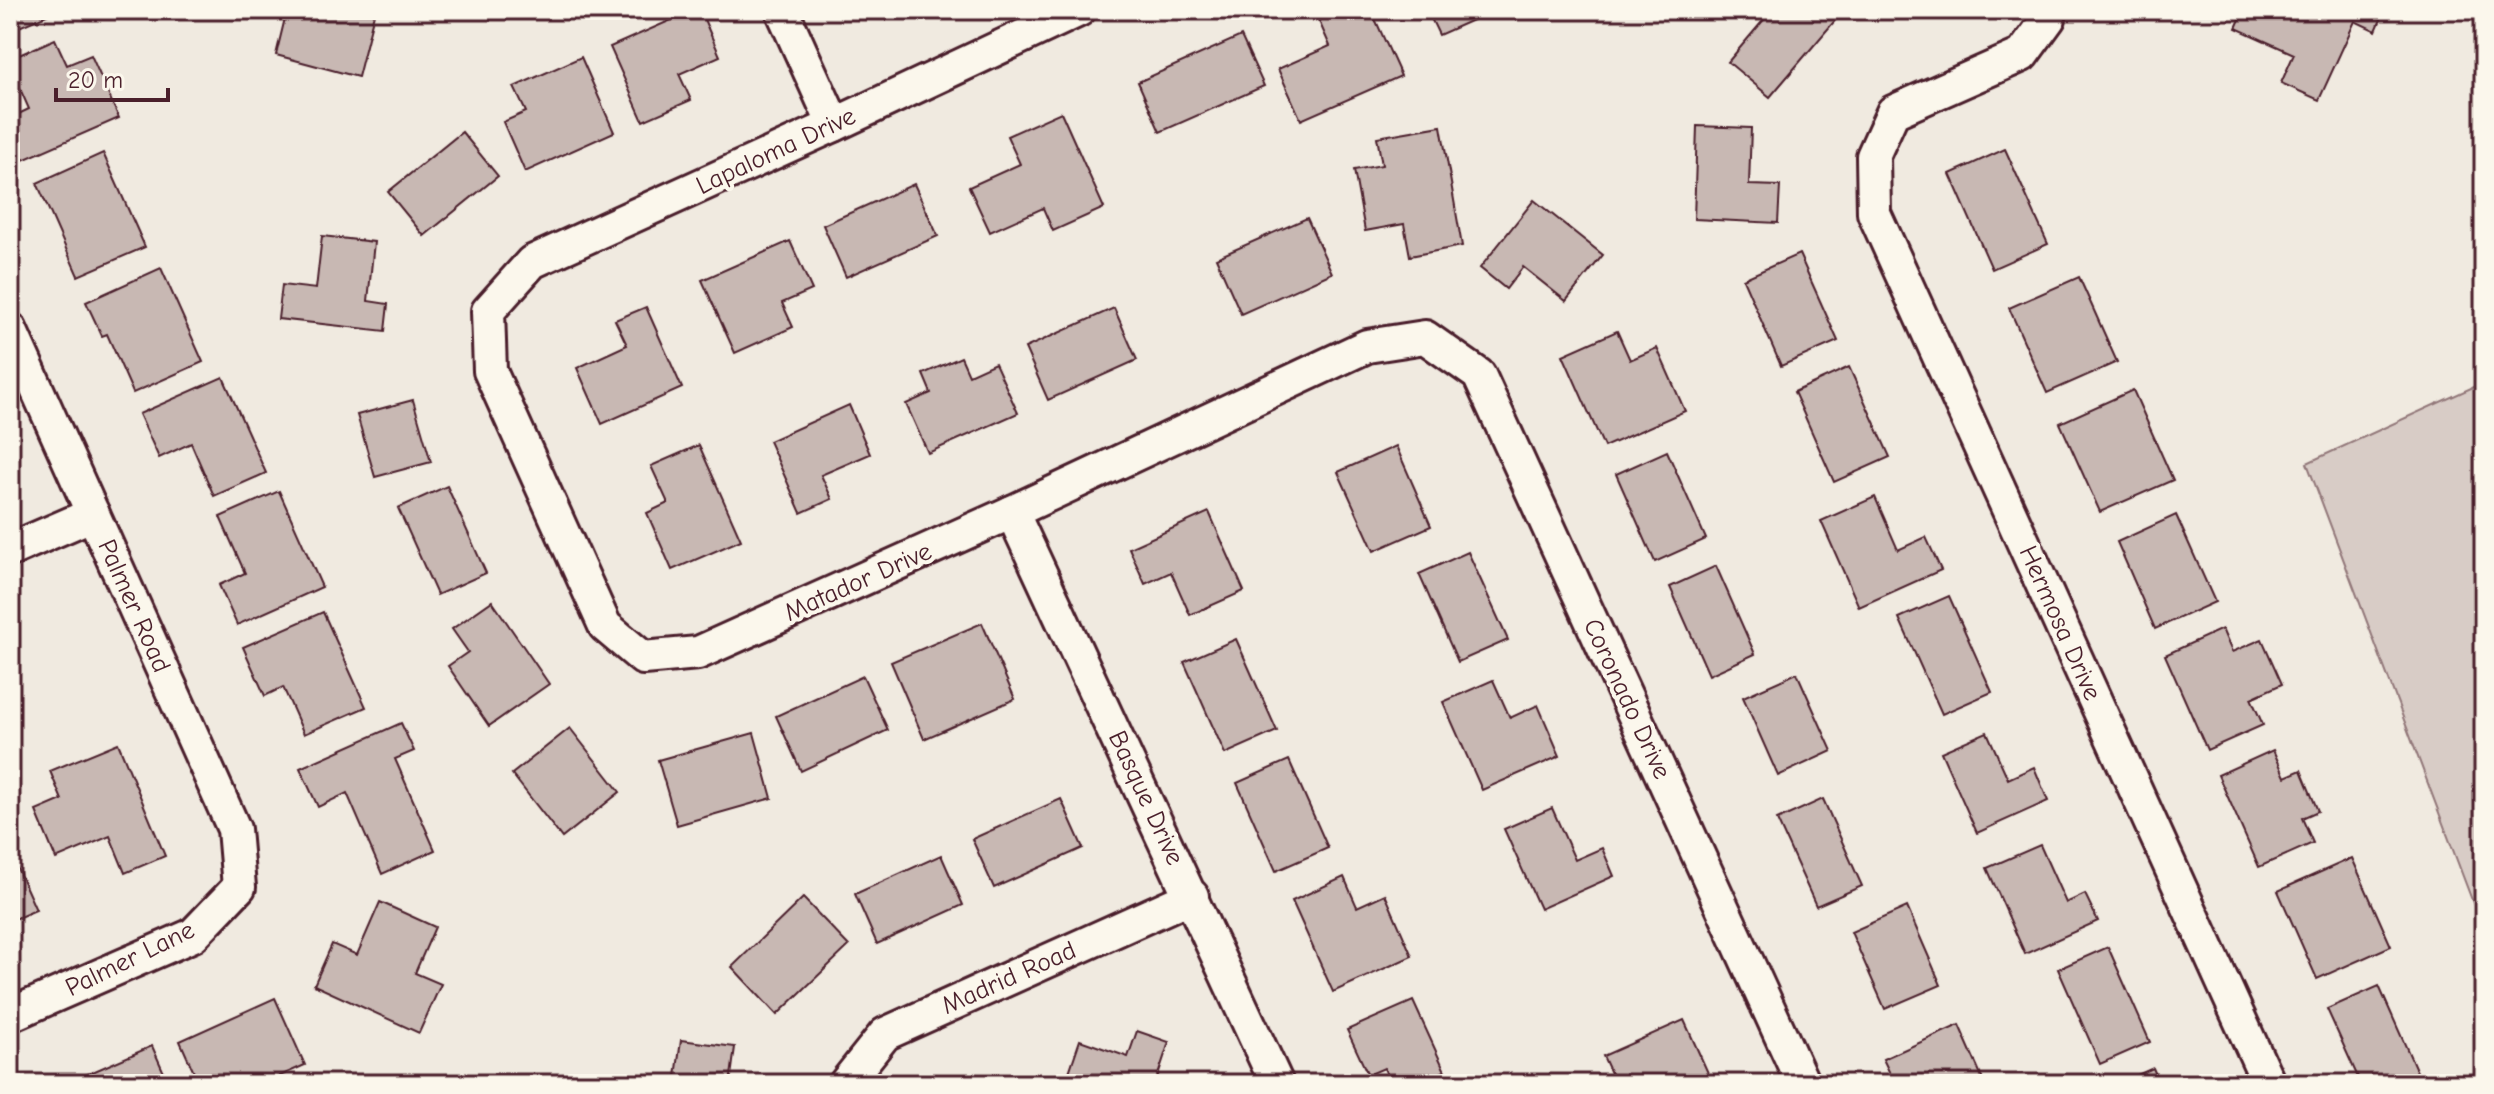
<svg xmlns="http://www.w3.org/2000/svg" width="2494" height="1094" font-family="'Comic Neue',sans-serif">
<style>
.green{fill:#d8ccc6;stroke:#917678;stroke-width:2}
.building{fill:#c8b8b3;stroke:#4a1f2b;stroke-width:2}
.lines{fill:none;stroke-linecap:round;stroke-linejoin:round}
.minor-casing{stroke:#4a1f2b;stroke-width:38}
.minor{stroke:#fbf7ec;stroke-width:32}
.labels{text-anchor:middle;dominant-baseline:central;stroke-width:8;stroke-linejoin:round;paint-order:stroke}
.street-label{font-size:26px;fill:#4a1f2b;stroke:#fbf7ec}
</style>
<rect width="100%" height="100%" fill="#f0eae0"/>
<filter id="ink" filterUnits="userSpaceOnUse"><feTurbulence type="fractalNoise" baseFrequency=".0125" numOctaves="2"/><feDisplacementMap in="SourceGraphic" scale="16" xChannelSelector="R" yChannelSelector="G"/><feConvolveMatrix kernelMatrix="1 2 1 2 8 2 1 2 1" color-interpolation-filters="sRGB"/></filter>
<g filter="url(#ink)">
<polygon class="green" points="2484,382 2484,932 2307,463"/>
<g class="building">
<polygon points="10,10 47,10 49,14 10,31"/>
<polygon points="287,10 375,10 358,77 276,55"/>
<polygon points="694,10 700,10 720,56 679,74 691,100 643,121 610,47"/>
<polygon points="1314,10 1371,10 1401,76 1301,120 1278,69 1330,46"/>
<polygon points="1427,10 1495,10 1439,35"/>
<polygon points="1772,10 1844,10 1770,97 1728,62"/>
<polygon points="2244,10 2385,10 2376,31 2355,21 2319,100 2281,83 2294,54 2236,28"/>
<polygon points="1241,36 1264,86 1160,132 1138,82"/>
<polygon points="55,39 67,65 91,55 119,118 23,160 10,131 10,118 29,109 10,66 10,59"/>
<polygon points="581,57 614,132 525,172 503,122 526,112 514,87"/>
<polygon points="1061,112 1104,208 1053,231 1043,208 990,232 969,187 1020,164 1007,136"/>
<polygon points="1441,126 1462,246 1410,256 1404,224 1365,231 1354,170 1382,165 1377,137"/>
<polygon points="1697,126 1751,128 1749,185 1780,186 1778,223 1694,219"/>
<polygon points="462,132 498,176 424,236 388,192"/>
<polygon points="2005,149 2048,244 1992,269 1950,174"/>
<polygon points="103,153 145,247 78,276 37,183"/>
<polygon points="914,184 938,236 846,277 823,225"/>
<polygon points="1534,200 1603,255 1566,301 1523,267 1506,289 1480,268"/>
<polygon points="1307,218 1332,273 1241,314 1216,258"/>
<polygon points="322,236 374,242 368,301 388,304 385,331 278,319 282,285 316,289"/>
<polygon points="790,241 812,290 782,303 793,327 735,353 702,280"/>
<polygon points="1799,254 1838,341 1781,366 1743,279"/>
<polygon points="161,268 203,362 133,393 107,334 102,336 86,302"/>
<polygon points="2079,277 2117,362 2047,393 2009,308"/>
<polygon points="646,307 682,388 602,424 577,368 627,345 615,320"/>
<polygon points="1114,308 1137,360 1048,400 1025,348"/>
<polygon points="1617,331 1630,360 1657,348 1685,411 1604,447 1563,355"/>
<polygon points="961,357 969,375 995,363 1018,413 928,453 906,404 931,393 923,374"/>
<polygon points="1849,367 1890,457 1834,482 1794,392"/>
<polygon points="223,377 266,473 214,496 191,443 159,458 139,414"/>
<polygon points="2133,390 2173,480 2100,512 2060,423"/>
<polygon points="413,400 431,462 375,477 357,415"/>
<polygon points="849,405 870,454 821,475 832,499 801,513 769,441"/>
<polygon points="699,445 741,540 672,570 647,513 668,503 651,466"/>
<polygon points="1396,446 1431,526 1374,551 1338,472"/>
<polygon points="1667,451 1706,539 1655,562 1616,474"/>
<polygon points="447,486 486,573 437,595 398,508"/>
<polygon points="279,491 322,587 237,625 219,585 245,573 220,517"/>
<polygon points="1875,497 1898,550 1926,537 1941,570 1859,607 1821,521"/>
<polygon points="1209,512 1244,591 1190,615 1171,572 1145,584 1129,548"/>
<polygon points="2176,515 2215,602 2155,629 2117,542"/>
<polygon points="1468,552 1508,640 1458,662 1419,574"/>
<polygon points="1716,566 1755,654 1709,675 1670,587"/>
<polygon points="1949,596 1992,692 1942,714 1899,618"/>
<polygon points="492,601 549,684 489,726 448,666 468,652 452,629"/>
<polygon points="323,612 366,707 304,734 283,687 265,696 243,647"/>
<polygon points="982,623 1015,699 924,739 891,662"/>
<polygon points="2222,629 2232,652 2262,639 2282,684 2251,698 2263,725 2207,750 2165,655"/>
<polygon points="1236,639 1277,731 1225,754 1184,662"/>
<polygon points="1797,673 1832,751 1778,776 1743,697"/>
<polygon points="863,676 888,730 801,771 776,716"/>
<polygon points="1493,680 1510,718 1538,705 1560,756 1482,790 1443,702"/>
<polygon points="401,723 414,751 395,759 435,850 382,874 347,793 318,807 300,768"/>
<polygon points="570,728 620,792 562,838 512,774"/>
<polygon points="1987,732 2008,779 2034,767 2048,801 1977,833 1941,752"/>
<polygon points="754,733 772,798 677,825 658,760"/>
<polygon points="118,743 165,856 125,873 110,836 56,859 36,811 62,800 50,771"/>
<polygon points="2273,750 2285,777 2301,770 2318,811 2302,818 2313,843 2259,867 2218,775"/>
<polygon points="1289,760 1328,848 1276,871 1237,783"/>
<polygon points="1061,799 1083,848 994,888 972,839"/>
<polygon points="1823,799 1862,886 1816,906 1777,820"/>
<polygon points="1552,808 1575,860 1602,848 1614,876 1540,909 1504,829"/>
<polygon points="2040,845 2066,903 2085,894 2098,921 2025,954 1987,868"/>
<polygon points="10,852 36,910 10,921"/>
<polygon points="941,855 963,905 877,944 855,894"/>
<polygon points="2352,858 2391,946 2317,979 2278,891"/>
<polygon points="1344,877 1357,907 1385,894 1412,956 1333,992 1292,901"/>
<polygon points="803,898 849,946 777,1015 732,967"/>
<polygon points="380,902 435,927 415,973 441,984 419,1033 314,985 332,944 357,955"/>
<polygon points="1907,907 1941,985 1885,1009 1851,932"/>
<polygon points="2108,947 2150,1042 2100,1064 2058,969"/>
<polygon points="2379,986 2418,1074 2397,1084 2361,1084 2327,1009"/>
<polygon points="275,998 305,1065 262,1084 199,1084 180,1041"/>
<polygon points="1413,1001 1445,1071 1416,1084 1391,1084 1384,1068 1368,1075 1347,1030"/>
<polygon points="1684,1020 1713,1084 1616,1084 1603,1056"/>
<polygon points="1959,1025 1985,1084 1926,1084 1923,1076 1905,1084 1895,1084 1883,1059"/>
<polygon points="1137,1031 1169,1042 1155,1084 1065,1084 1080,1040 1128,1057"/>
<polygon points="681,1040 735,1047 730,1084 675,1084"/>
<polygon points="152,1046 169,1084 65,1084"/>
<polygon points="2153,1068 2160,1084 2117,1084"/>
</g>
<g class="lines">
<g class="minor-casing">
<g id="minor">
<polyline points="782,10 834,125"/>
<polyline points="1079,10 834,125 532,262 488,311 490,371 605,626 643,658 698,653 1012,512 1367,346 1425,337 1479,375 1803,1084"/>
<polyline points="2047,10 2049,18 2022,55 1893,112 1873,156 1874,213 2269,1084"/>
<polyline points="10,329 234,829 239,887 193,935 10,1015"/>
<polyline points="1012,512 1277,1084"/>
<polyline points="10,550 93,514"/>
<polyline points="845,1084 885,1034 1192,896"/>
</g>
</g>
<use href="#minor" class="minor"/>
</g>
</g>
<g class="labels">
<g class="street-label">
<text transform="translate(776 151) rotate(-25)">Lapaloma Drive</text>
<text transform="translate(858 582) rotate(-24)">Matador Drive</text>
<text transform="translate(134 606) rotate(66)">Palmer Road</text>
<text transform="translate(2060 623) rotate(66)">Hermosa Drive</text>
<text transform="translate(1627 699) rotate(65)">Coronado Drive</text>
<text transform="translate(1146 798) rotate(65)">Basque Drive</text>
<text transform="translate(130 959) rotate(-26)">Palmer Lane</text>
<text transform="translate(1009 978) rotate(-24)">Madrid Road</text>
</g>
</g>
<rect width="2494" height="1094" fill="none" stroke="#fbf7ec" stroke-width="40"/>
<rect x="20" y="20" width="2454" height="1054" fill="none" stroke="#4a1f2b" stroke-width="3" filter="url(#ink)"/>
<path d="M56 88v12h112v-12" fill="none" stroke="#4a1f2b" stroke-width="4"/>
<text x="68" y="88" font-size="24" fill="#4a1f2b" stroke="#fbf7ec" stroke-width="6" paint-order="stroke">20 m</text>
</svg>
